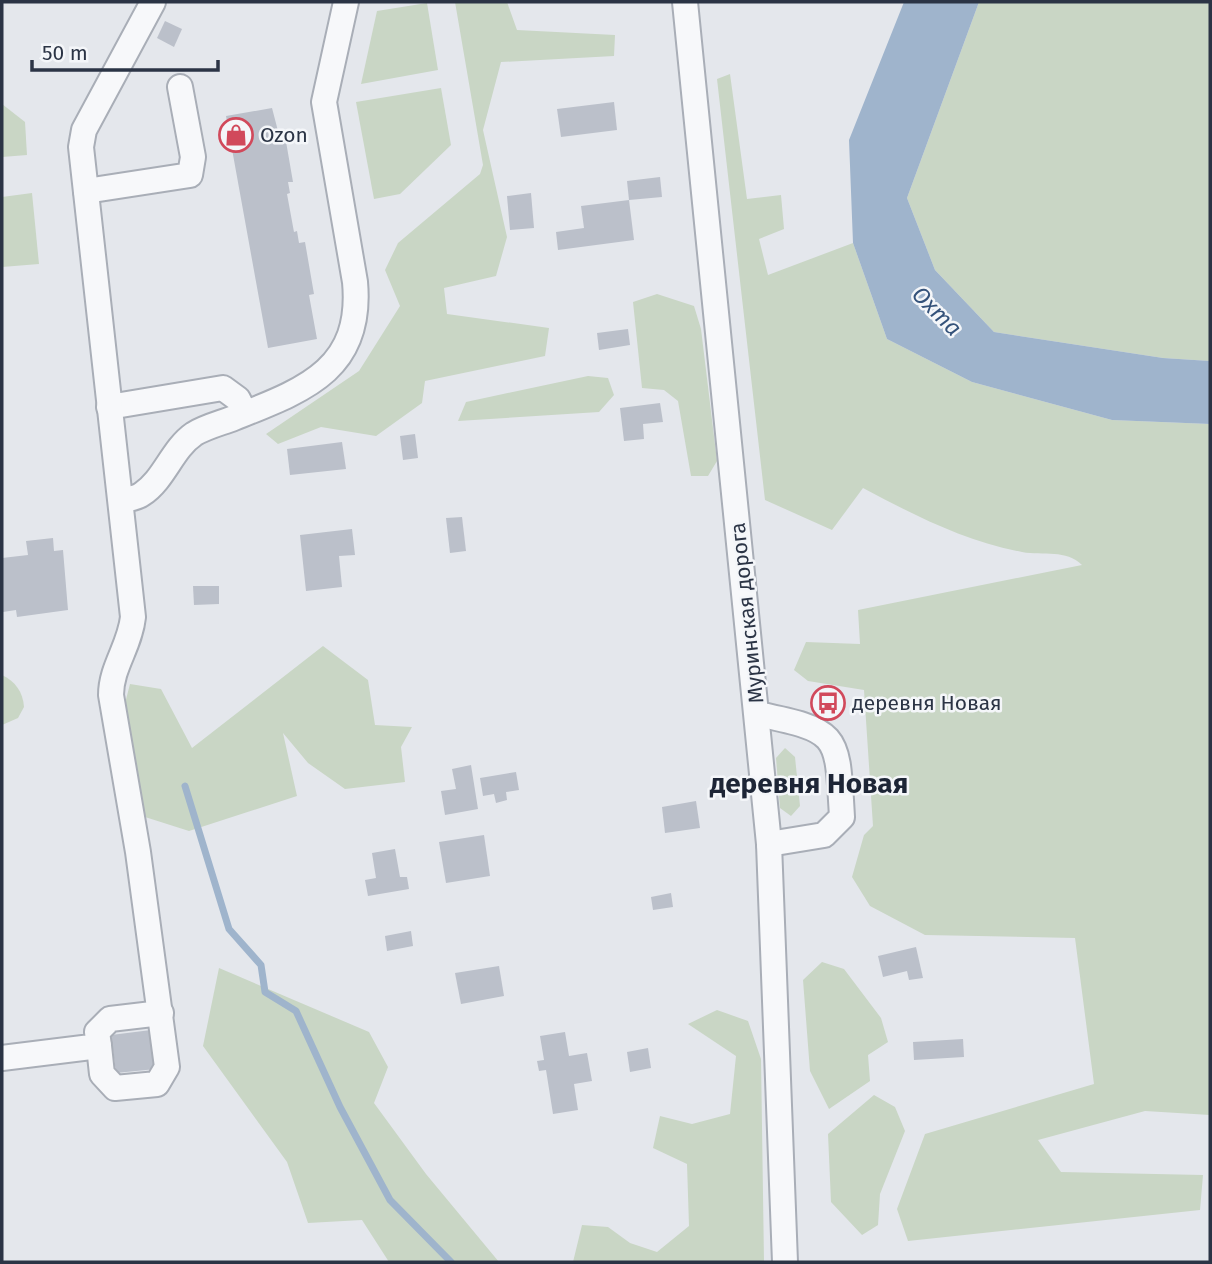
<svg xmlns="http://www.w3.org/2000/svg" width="1212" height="1264" font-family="'Fira Sans',sans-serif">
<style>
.green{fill:#c9d6c5}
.water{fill:#9fb4cc}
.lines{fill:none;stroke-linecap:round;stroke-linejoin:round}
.stream{stroke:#9fb4cc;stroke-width:7}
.building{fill:#bbc0ca}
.minor-casing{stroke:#a9aeb7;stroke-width:28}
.minor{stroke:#f7f8fa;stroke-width:24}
.labels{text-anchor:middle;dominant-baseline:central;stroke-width:5;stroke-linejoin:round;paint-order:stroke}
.poi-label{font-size:21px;fill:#2b3445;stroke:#f4f6f9;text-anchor:start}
.street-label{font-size:21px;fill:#2b3445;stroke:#f4f6f9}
.water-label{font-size:23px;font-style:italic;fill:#34527a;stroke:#f4f6f9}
.district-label{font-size:28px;font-weight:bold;fill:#1d2536;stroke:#f4f6f9}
</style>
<rect width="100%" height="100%" fill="#e4e7ec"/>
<g class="green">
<polygon points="455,2 507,2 517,30 615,35 614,56 501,62 483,130 507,237 496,276 444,288 447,314 549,328 545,356 425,381 422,403 376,436 321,427 278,444 266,434 359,371 400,306 385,270 398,243 480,174 483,165"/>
<polygon points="979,2 1210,2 1210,361 1163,358 994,332 935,270 907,198"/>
<polygon points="427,3 438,70 361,84 377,11"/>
<path d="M730,74l17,125 34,-4 3,34 -25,10 9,36 85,-32 34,96 85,43 140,38 98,4v691l-65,-4 -107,29 23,32 142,3 -3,35 -292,31 -11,-32 28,-75 169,-50 -19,-146 -150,-3 -55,-29 -18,-29 12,-42 9,-9 -9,-136 -56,-9 -14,-11 12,-28 54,2 -2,-34 224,-45c-16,-16 -38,-9 -60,-13 -58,-11 -108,-37 -159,-64l-31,42 -67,-30 -48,-421z"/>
<polygon points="441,88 451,145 400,194 374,199 356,102"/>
<polygon points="2,104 25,122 27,155 2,157"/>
<polygon points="32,193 39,264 2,267 2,197"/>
<polygon points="657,294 694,306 701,329 717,461 708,476 691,476 678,401 664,390 642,388 633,302"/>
<polygon points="588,376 608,378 614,395 599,412 458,421 466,402"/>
<polygon points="323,646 368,680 375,725 412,727 401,747 405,782 345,789 308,763 283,733 297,796 189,831 145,817 123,711 130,684 161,689 192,748"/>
<path d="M2,675c13,6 21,17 22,32l-6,11 -16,7z"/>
<polygon points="785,748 795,757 800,806 791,816 780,808 776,758"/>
<polygon points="822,962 844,969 881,1018 888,1042 868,1055 870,1081 829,1109 810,1071 803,980"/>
<polygon points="219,968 369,1032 388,1067 374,1103 426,1174 499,1262 389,1262 362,1220 308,1223 287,1162 203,1046"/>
<polygon points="717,1010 748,1021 761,1059 764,1262 573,1262 582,1225 608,1227 630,1243 657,1252 689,1226 687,1164 653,1148 660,1116 692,1124 730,1114 736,1056 688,1024"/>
<polygon points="874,1095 895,1107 905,1131 880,1194 878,1225 862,1235 831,1202 828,1134"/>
</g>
<polygon class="water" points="904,2 979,2 907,198 935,270 994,332 1163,358 1210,361 1210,424 1112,420 972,382 887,339 853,243 849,140"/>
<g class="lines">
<polyline class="stream" points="185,786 229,929 261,965 265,992 296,1011 340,1107 390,1200 451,1262"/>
</g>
<g class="building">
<polygon points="165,21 182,29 174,47 157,38"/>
<polygon points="614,102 617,130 561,137 557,109"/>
<polygon points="272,108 278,131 284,130 293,182 288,182 290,193 287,194 294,232 297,231 299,243 305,242 314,294 309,295 317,339 268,348 226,116"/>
<polygon points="660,177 662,197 629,200 627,181"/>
<polygon points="531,193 534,228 510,230 507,196"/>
<polygon points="629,200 634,240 558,250 556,232 584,228 581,206"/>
<polygon points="628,329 630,345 599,350 597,333"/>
<polygon points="660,403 663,422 643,424 644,439 624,441 620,408"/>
<polygon points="415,434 418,458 403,460 400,436"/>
<polygon points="342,442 346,469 290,475 287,449"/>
<polygon points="462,517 466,551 450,553 446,518"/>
<polygon points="352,529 355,555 339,556 342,587 306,591 300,535"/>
<polygon points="53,538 54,551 63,550 68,610 17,617 16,610 3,612 2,558 28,555 26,541"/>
<polygon points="193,586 219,586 219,604 194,605"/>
<polygon points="471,765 478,809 445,815 441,791 456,789 452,769"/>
<polygon points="516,772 519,790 506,792 507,800 496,803 494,794 483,796 480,778"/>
<polygon points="696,801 700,828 665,833 662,807"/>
<polygon points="484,835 490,876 446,883 439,842"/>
<polygon points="395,849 400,877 407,877 409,889 368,896 365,880 376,878 372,853"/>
<polygon points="671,893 673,907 653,910 651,897"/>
<polygon points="411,931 413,946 387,951 385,936"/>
<polygon points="916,947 923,978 909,980 907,971 883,977 878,956"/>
<polygon points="499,966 504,996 461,1004 455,973"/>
<polygon points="151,1030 156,1069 116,1073 111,1035"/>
<polygon points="565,1032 569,1056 587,1053 592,1081 574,1084 578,1110 553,1114 546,1070 539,1071 537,1061 544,1060 540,1036"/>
<polygon points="963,1039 964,1057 914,1060 913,1042"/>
<polygon points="648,1048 651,1068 630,1072 627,1052"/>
</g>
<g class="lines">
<g class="minor-casing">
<g id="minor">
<polyline points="685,2 769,844 785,1262"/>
<polyline points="86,191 190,175 193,157 180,87"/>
<polyline points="109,407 223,388 238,399 245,413"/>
<path d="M122,500c6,-1 15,-2 20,-6 22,-14 30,-45 52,-60 11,-7 27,-11 40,-16 70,-28 129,-48 121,-136l-31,-180 22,-100"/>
<path d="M757,714c84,17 80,20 85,103l-18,18 -55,9"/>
<path d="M99,1046l3,28 13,14 42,-4 10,-17 -29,-215 -27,-157c0,-28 19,-49 22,-78l-52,-470 3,-17 69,-128"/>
<polyline points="2,1058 99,1046 97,1032 110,1019 161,1013"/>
</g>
</g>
<use href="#minor" class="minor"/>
</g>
<defs>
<g id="shop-ring" transform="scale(1.75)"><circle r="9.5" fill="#f4f6f9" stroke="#d1495b" stroke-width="1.5"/><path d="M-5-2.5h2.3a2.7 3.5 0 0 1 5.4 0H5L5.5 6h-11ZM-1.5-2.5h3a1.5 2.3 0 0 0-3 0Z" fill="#d1495b"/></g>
<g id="bus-ring" transform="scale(1.75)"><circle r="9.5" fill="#f4f6f9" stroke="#d1495b" stroke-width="1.5"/><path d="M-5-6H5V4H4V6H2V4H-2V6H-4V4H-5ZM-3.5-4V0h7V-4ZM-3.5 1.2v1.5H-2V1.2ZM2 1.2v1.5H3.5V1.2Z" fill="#d1495b"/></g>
</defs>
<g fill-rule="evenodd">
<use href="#shop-ring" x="236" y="135"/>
<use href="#bus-ring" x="828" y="703"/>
</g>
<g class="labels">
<g class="poi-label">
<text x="260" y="135">Ozon</text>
<text x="852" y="703">деревня Новая</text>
</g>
<g class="street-label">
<text transform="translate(747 613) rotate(-96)">Муринская дорога</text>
</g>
<g class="water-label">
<text transform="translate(937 311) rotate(45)">Охта</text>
</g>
<g class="district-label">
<text x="809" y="783">деревня Новая</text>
</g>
</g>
<rect width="1212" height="1264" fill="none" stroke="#2b3445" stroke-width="7"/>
<path d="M32 60v10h186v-10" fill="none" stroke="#2b3445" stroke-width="3.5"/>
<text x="42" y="60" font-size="21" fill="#2b3445" stroke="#f4f6f9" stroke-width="5" paint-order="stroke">50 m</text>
</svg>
